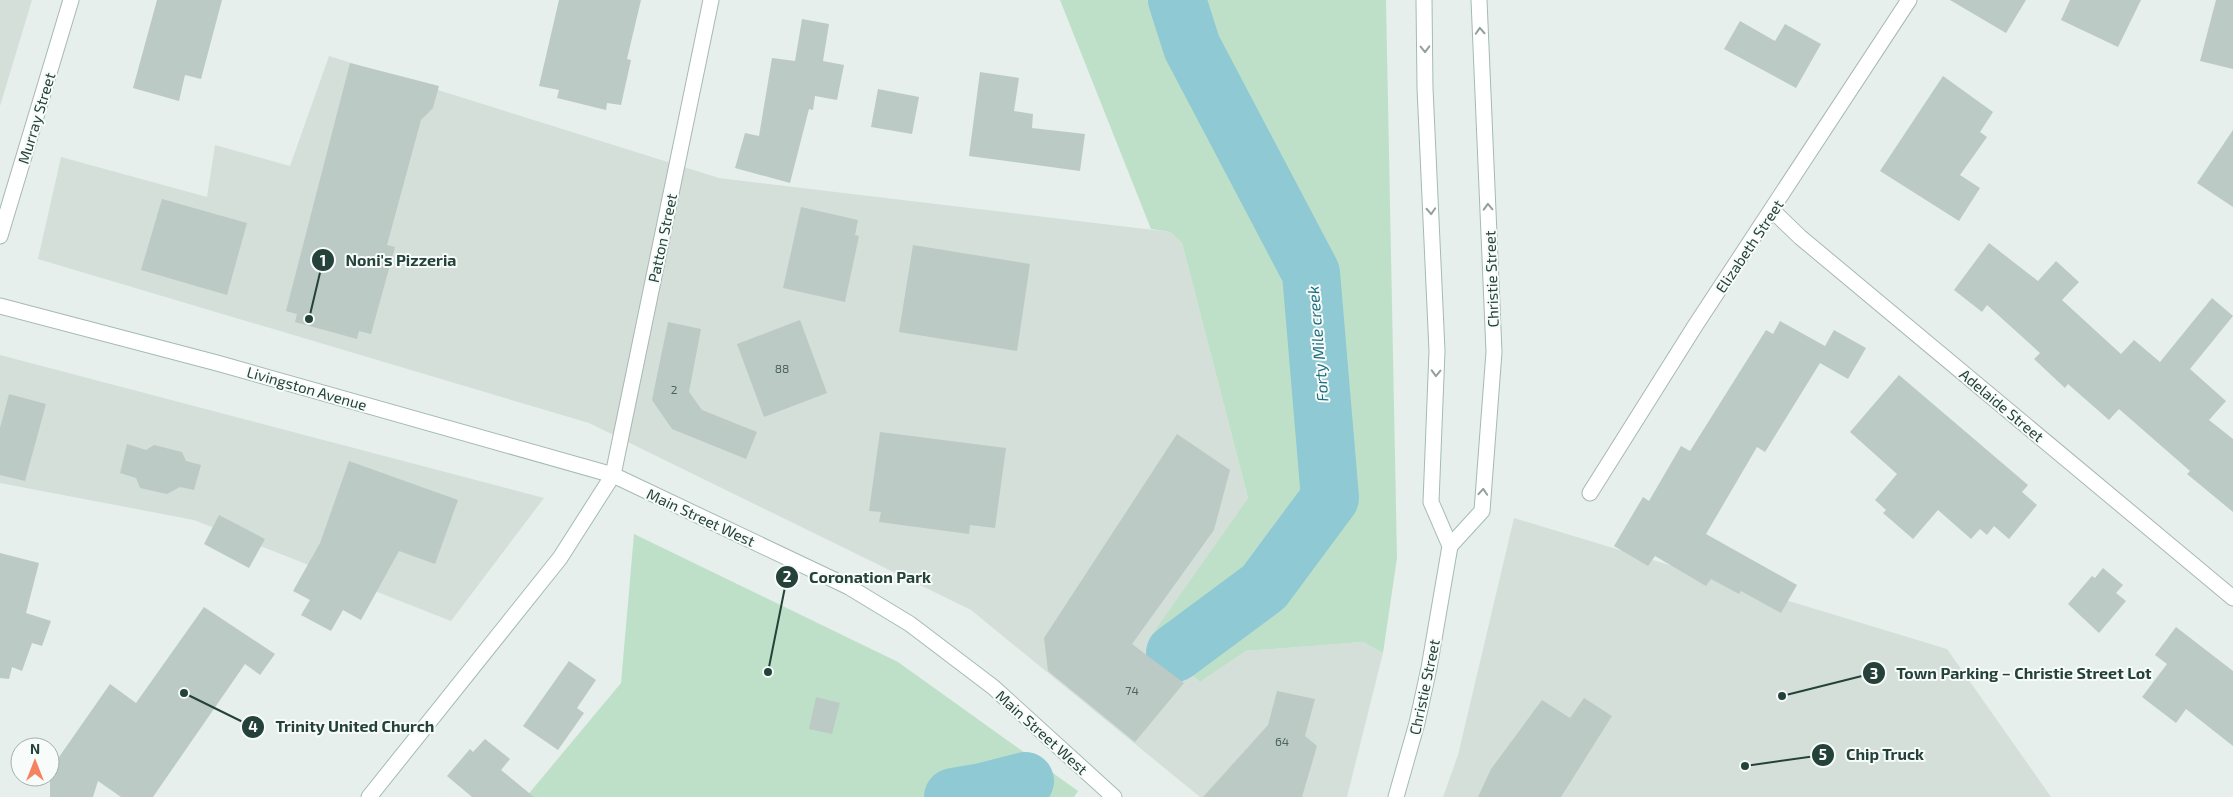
<svg xmlns="http://www.w3.org/2000/svg" width="2233" height="797" font-family="'Exo 2',sans-serif">
<style>
.built{fill:#d4dfda}
.green{fill:#bfe0c8}
.lines{fill:none;stroke-linecap:round;stroke-linejoin:round}
.river{stroke:#8ec9d4;stroke-width:58}
.building{fill:#bbcac4}
.street-casing{stroke:#a8b8b2;stroke-width:17}
.secondary-casing{stroke:#a4bbb3;stroke-width:17}
.street{stroke:#fff;stroke-width:15}
.secondary{stroke:#fff;stroke-width:15}
.oneway{stroke:#92a09c}
.labels{text-anchor:middle;dominant-baseline:central;stroke-width:4;stroke-linejoin:round;paint-order:stroke}
.number-label{font-size:12px;fill:#4a645c}
.street-label{font-size:15px;fill:#24423a;stroke:#f7fbf9}
.water-label{font-size:16px;font-style:italic;fill:#1c6f80;stroke:#f7fbf9}
.leader{fill:none;stroke:#24423a;stroke-width:2}
.callout-dot{fill:#24423a;stroke:#f7fbf9;stroke-width:2}
.mark-label{font-size:15px;text-anchor:middle;font-weight:bold;fill:#fff}
.callout-label{font-size:16px;text-anchor:middle;font-weight:bold;fill:#24423a;stroke:#f7fbf9;stroke-width:4;stroke-linejoin:round;paint-order:stroke}
</style>
<rect width="100%" height="100%" fill="#e6efeb"/>
<g class="built">
<polygon points="0,0 32,0 0,106"/>
<polygon points="329,56 719,178 1170,232 1182,243 1248,498 1150,639 1200,682 1246,651 1363,642 1383,653 1347,797 1200,797 971,610 589,423 38,259 61,157 207,197 215,145 290,166"/>
<polygon points="0,355 544,498 451,621 194,520 0,483"/>
<polygon points="1514,518 1947,649 2051,797 1443,797 1458,755"/>
</g>
<g class="green">
<polygon points="1060,0 1386,0 1397,558 1383,653 1363,642 1246,651 1200,682 1149,639 1248,498 1182,243 1170,232 1151,229"/>
<polygon points="634,534 898,662 1078,791 1074,797 526,797 621,683"/>
</g>
<g class="lines">
<g class="river">
<polyline points="1175,653 1264,587 1330,498 1311,273 1192,47 1177,0"/>
<polyline points="953,797 982,792 1025,781"/>
</g>
</g>
<g class="building">
<polygon points="157,0 222,0 201,79 185,75 179,101 133,88"/>
<polygon points="559,0 641,0 627,59 631,60 621,105 607,103 606,110 557,98 559,90 539,86"/>
<polygon points="1950,0 2026,0 2006,33"/>
<polygon points="2070,0 2141,0 2118,47 2061,20"/>
<polygon points="2216,0 2233,0 2233,69 2200,61"/>
<polygon points="802,19 829,24 823,61 844,65 837,100 815,96 813,110 809,109 790,183 735,168 745,133 759,136 772,58 795,61"/>
<polygon points="1740,21 1775,41 1785,24 1821,44 1796,88 1724,49"/>
<polygon points="350,63 439,86 433,108 421,120 387,245 395,247 371,334 359,331 357,339 295,322 297,314 286,311"/>
<polygon points="980,72 1019,78 1014,111 1033,114 1032,128 1085,134 1080,171 969,156"/>
<polygon points="1943,76 1993,112 1980,132 1987,137 1960,175 1980,188 1959,221 1880,171"/>
<polygon points="878,89 919,97 912,134 871,127"/>
<polygon points="2233,130 2233,207 2197,183"/>
<polygon points="162,199 247,223 227,295 141,270"/>
<polygon points="801,207 858,220 855,235 859,236 845,302 783,288"/>
<polygon points="1989,243 2038,281 2056,261 2079,282 2062,300 2121,354 2134,340 2160,362 2212,298 2233,316 2190,369 2226,401 2209,420 2233,439 2233,512 2187,474 2190,471 2119,409 2109,420 2068,384 2065,388 2034,359 2040,353 1987,305 1982,312 1954,290"/>
<polygon points="913,245 1030,264 1017,351 899,332"/>
<polygon points="800,320 827,393 764,417 737,344"/>
<polygon points="1780,321 1825,346 1834,330 1866,348 1848,379 1820,363 1765,452 1757,447 1706,534 1797,585 1781,613 1741,591 1739,594 1711,579 1706,586 1655,556 1648,566 1614,546 1643,497 1649,501 1681,446 1690,451 1766,330 1773,334"/>
<polygon points="668,322 701,329 689,392 702,410 757,432 746,459 672,429 652,400"/>
<polygon points="1899,375 2028,485 2022,492 2037,505 2009,539 1994,526 1987,535 1980,529 1971,539 1938,510 1913,539 1883,513 1886,510 1875,500 1897,474 1850,432"/>
<polygon points="9,394 46,404 25,481 0,475 0,428"/>
<polygon points="880,432 1006,448 995,528 970,525 969,534 879,522 881,512 869,511"/>
<polygon points="1177,434 1230,470 1214,530 1132,644 1184,683 1135,742 1048,671 1044,638"/>
<polygon points="127,444 146,450 154,445 182,452 186,461 201,465 194,490 180,487 167,494 140,488 136,478 120,473"/>
<polygon points="349,461 458,500 435,564 399,551 361,620 343,610 331,631 301,615 310,600 293,591 320,543"/>
<polygon points="219,515 265,539 249,568 204,544"/>
<polygon points="0,553 39,563 26,613 51,621 42,646 32,643 22,671 12,667 9,679 0,678"/>
<polygon points="2103,568 2123,585 2116,593 2126,601 2099,633 2068,604 2092,576 2095,578"/>
<polygon points="204,607 275,654 260,675 245,664 153,797 121,797 98,781 93,797 50,797 50,770 110,684 136,703"/>
<polygon points="2176,627 2233,671 2233,746 2186,709 2176,723 2142,697 2167,664 2155,655"/>
<polygon points="569,661 596,680 577,708 584,713 558,750 523,726"/>
<polygon points="1277,691 1315,699 1305,736 1317,746 1302,797 1203,797 1268,725"/>
<polygon points="816,697 840,703 832,734 809,729"/>
<polygon points="1584,698 1612,716 1561,797 1478,797 1491,769 1542,700 1570,718"/>
<polygon points="485,739 510,759 501,770 534,797 472,797 447,776 470,749 473,752"/>
</g>
<g class="lines">
<g class="street-casing">
<g id="street">
<polyline points="1772,210 1800,237 2233,598"/>
<polyline points="0,236 71,0"/>
<polyline points="613,475 711,0"/>
<polyline points="1590,493 1695,326 1909,0"/>
</g>
</g>
<g class="secondary-casing">
<g id="secondary">
<polyline points="1424,0 1425,88 1437,351 1431,502 1450,546"/>
<polyline points="0,306 217,363 613,475 849,587 910,624 993,687 1114,797"/>
<polyline points="369,797 560,558 613,475"/>
<polyline points="1396,797 1417,723 1429,668 1450,546 1482,511 1494,352 1479,0"/>
</g>
</g>
<use href="#street" class="street"/>
<use href="#secondary" class="secondary"/>
</g>
<defs><path id="oneway-chevron" d="M-2-3.5L2.5 0L-2 3.5" fill="none" stroke-width="1.6" stroke-linecap="round" stroke-linejoin="round" transform="scale(1.25)"/></defs>
<g class="oneway">
<use href="#oneway-chevron" transform="translate(1480 31) rotate(-93)"/>
<use href="#oneway-chevron" transform="translate(1425 49) rotate(89)"/>
<use href="#oneway-chevron" transform="translate(1488 207) rotate(-92)"/>
<use href="#oneway-chevron" transform="translate(1431 211) rotate(87)"/>
<use href="#oneway-chevron" transform="translate(1436 373) rotate(92)"/>
<use href="#oneway-chevron" transform="translate(1483 492) rotate(-86)"/>
</g>
<g class="labels">
<g class="number-label">
<text x="782" y="368">88</text>
<text x="674" y="389">2</text>
<text x="1132" y="690">74</text>
<text x="1282" y="741">64</text>
</g>
<g class="street-label">
<text transform="translate(36 118) rotate(-73)">Murray Street</text>
<text transform="translate(662 238) rotate(-78)">Patton Street</text>
<text transform="translate(1749 246) rotate(-56)">Elizabeth Street</text>
<text transform="translate(1491 279) rotate(-92)">Christie Street</text>
<text transform="translate(307 388) rotate(16)">Livingston Avenue</text>
<text transform="translate(2002 405) rotate(40)">Adelaide Street</text>
<text transform="translate(701 517) rotate(25)">Main Street West</text>
<text transform="translate(1424 687) rotate(-78)">Christie Street</text>
<text transform="translate(1042 732) rotate(42)">Main Street West</text>
</g>
<g class="water-label">
<text transform="translate(1317 344) rotate(-95)">Forty Mile creek</text>
</g>
</g>
<path class="leader" d="M309 319L323 260M768 672L787 577M1782 696L1874 673M184 693L253 727M1745 766L1823 755"/>
<g class="callout-dot">
<circle cx="309" cy="319" r="5"/>
<circle cx="768" cy="672" r="5"/>
<circle cx="1782" cy="696" r="5"/>
<circle cx="184" cy="693" r="5"/>
<circle cx="1745" cy="766" r="5"/>
<circle cx="323" cy="260" r="12"/>
<circle cx="787" cy="577" r="12"/>
<circle cx="1874" cy="673" r="12"/>
<circle cx="253" cy="727" r="12"/>
<circle cx="1823" cy="755" r="12"/>
</g>
<g class="mark-label">
<text x="323" y="266">1</text>
<text x="787" y="582">2</text>
<text x="1874" y="679">3</text>
<text x="253" y="732">4</text>
<text x="1823" y="760">5</text>
</g>
<g class="callout-label">
<text x="401" y="266">Noni's Pizzeria</text>
<text x="870" y="583">Coronation Park</text>
<text x="2024" y="679">Town Parking – Christie Street Lot</text>
<text x="355" y="732">Trinity United Church</text>
<text x="1885" y="760">Chip Truck</text>
</g>
<g transform="translate(35 762)"><circle r="24" fill="#f7fbf9" stroke="#a3b1ad"/>
<path d="M0-4L9 19L0 12L-9 19Z" fill="#f4845f"/>
<text y="-8" font-size="14" font-weight="bold" text-anchor="middle" fill="#24423a">N</text>
</g>
</svg>
